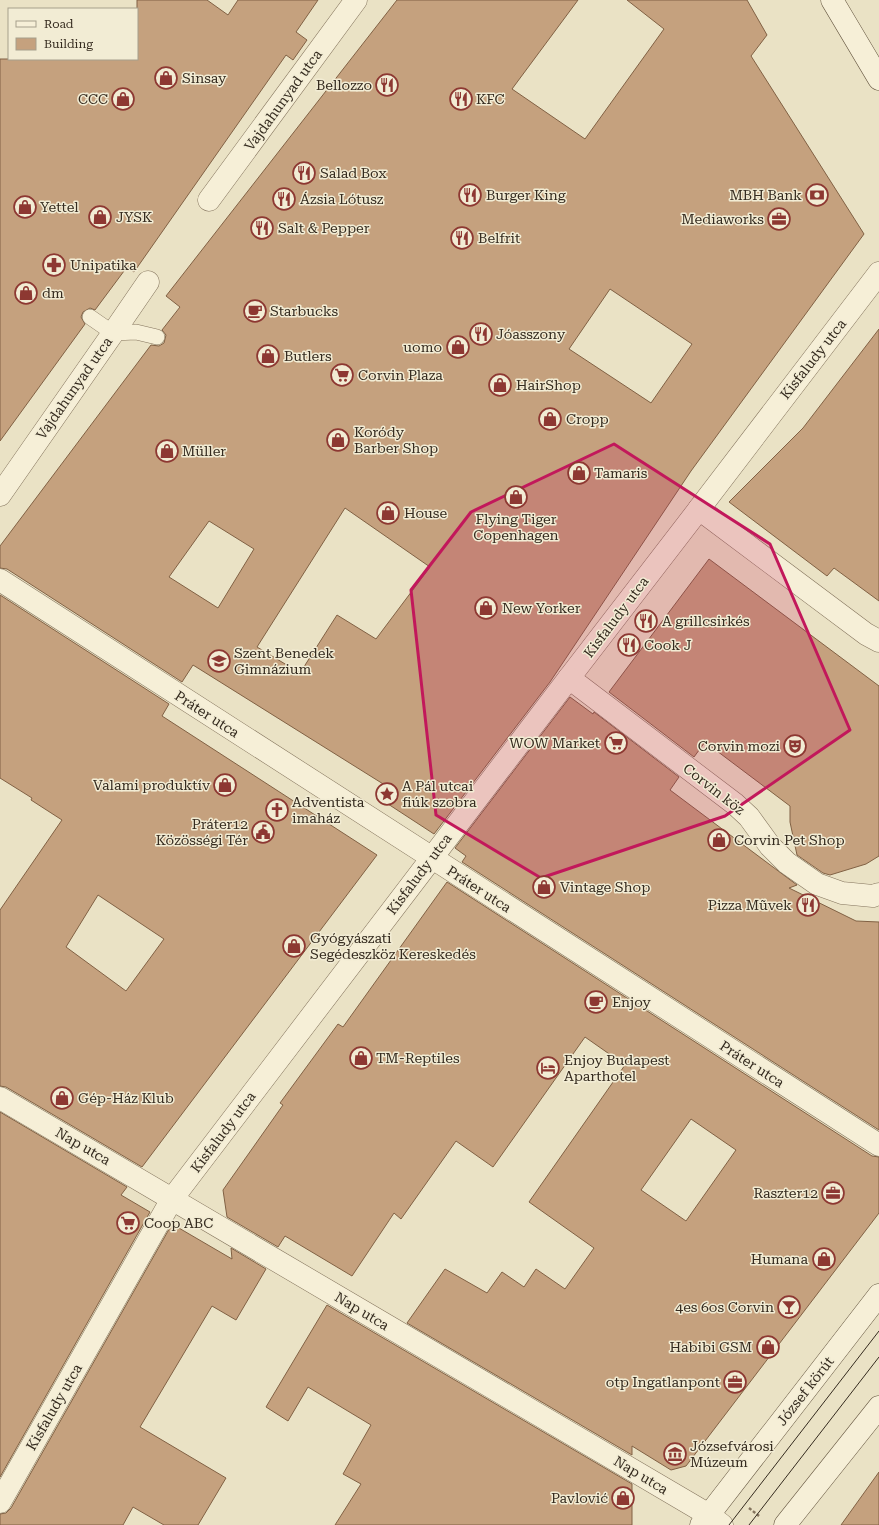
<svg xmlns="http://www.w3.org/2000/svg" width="879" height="1525" font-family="'Roboto Serif',serif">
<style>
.building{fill:#c5a17e;stroke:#816144;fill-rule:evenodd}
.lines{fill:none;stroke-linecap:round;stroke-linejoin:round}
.service-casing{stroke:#84745d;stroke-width:16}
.pedestrian-casing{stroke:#84745d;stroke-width:23}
.minor-casing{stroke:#84745d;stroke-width:23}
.secondary-casing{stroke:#655640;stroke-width:23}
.path{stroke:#84745d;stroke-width:2.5;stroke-dasharray:3 2;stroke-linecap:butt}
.service{stroke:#f6efd7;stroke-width:15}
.pedestrian{stroke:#f6efd7;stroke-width:22}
.minor{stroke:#f6efd7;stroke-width:22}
.secondary{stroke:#f6efd7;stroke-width:22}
.tram{stroke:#352b1f;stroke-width:1}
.marked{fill:#c2185b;fill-opacity:0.2;stroke:#c2185b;stroke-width:3;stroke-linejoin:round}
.labels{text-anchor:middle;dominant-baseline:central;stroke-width:3;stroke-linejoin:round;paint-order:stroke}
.poi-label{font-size:14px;fill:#352b1f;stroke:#f2ecd4;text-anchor:start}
.street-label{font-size:14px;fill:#352b1f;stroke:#f2ecd4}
</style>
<rect width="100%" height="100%" fill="#eae2c5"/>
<g class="building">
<polygon points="137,0 207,0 228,15 238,0 318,0 296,32 307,40 293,60 286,55 134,272 127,267 95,310 90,308 83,312 81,317 85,324 0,441 0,59 137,59"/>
<path d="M397,0h181l-66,89 73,50 79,-110 -37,-29h120l20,35 -16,21 113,178 -173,237 -141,211 -116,152 -46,-30 8,-12 -203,-127 -11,17 -175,-113 -7,-1v-22l151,-201 8,1 5,-3 2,-8 -4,-5 18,-23 -14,-11zM610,289l82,55 -41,59 -82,-54zM345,508l85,59 -54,72 -39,-24 -37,58 -43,-26zM209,521l45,28 -36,59 -49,-31z"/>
<polygon points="879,329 879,601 834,568 827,576 729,502 803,428"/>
<polygon points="709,559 879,686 879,856 866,864 830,875 823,873 797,855 790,822 790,806 705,742 694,757 609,692"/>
<path d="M0,595l169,109 -7,12 215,139 -235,312 -136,-80 -6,-1v-176l62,-90 -31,-20 1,-2 -32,-20zM98,895l66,44 -38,52 -60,-44z"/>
<polygon points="570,697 593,714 594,712 679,777 670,790 797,885 789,888 856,921 879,922 879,1130 462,862 466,856 455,848"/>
<path d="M447,882l425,274 7,1v56l-193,253 -15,4 -39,-24v9l-225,-132 38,-54 42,24 15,-21 22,15 12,-18 29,20 29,-41 -65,-46 96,-137 -40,-28 -92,130 -37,-26 -55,78 -7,-6 -42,63 -67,-40 -7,11 -51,-30 -4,-27 60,-85 -3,-2 58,-79 5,3zM691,1119l45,31 -50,71 -45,-31z"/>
<polygon points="0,1112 127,1187 121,1195 150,1212 0,1477"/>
<polygon points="172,1224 232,1259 231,1248 266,1269 236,1320 212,1306 140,1427 226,1478 198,1525 164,1525 133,1507 123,1525 0,1525 0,1514 6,1513 11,1508"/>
<polygon points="327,1305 632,1484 632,1525 335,1525 361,1484 343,1474 371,1425 308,1387 288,1421 266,1407"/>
<polygon points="879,1472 879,1525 841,1525"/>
</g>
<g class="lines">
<g class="service-casing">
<polyline id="service" points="90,317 113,333 136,332 157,337"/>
</g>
<g class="pedestrian-casing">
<g id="pedestrian">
<polyline points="209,200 356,0"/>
<polyline points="113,333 148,282"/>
<polyline points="879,641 866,634 699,509 569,678 735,804 749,817 770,846 787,863 817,884 842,893 873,896 879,894"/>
</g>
</g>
<g class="minor-casing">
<g id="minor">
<polyline points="0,495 113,333"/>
<polyline points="699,509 879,273"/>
<polyline points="0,580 879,1145"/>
<polyline points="0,1098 709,1515 722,1525"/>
<polyline points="0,1502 172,1199 569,678"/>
</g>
</g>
<g class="secondary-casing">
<g id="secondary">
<polyline points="832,0 879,79"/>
<polyline points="701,1525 879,1295"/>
<polyline points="785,1525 879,1407"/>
</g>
</g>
<polyline class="path" points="749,1508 759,1516"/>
<use href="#service" class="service"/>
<use href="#pedestrian" class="pedestrian"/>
<use href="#minor" class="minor"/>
<use href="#secondary" class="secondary"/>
<g class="tram">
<polyline points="729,1525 879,1331"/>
<polyline points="749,1525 879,1357"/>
</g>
</g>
<path class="marked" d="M614,444l156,100 80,186 -125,86 -184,62 -105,-63 -25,-225 60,-78z"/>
<defs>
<g id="shop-ring" transform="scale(1.15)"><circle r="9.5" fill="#f2ecd4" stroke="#8d3832" stroke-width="1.5"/><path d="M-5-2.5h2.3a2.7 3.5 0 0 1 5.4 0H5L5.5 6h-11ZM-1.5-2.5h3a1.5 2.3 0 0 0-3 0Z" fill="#8d3832"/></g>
<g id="restaurant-ring" transform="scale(1.15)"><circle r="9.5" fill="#f2ecd4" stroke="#8d3832" stroke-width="1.5"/><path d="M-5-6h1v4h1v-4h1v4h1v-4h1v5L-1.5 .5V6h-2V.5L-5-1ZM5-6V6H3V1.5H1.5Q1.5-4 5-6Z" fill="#8d3832"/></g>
<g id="bank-ring" transform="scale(1.15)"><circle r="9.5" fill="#f2ecd4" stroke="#8d3832" stroke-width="1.5"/><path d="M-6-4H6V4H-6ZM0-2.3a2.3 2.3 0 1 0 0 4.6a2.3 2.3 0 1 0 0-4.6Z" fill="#8d3832"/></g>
<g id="office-ring" transform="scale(1.15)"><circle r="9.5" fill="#f2ecd4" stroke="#8d3832" stroke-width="1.5"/><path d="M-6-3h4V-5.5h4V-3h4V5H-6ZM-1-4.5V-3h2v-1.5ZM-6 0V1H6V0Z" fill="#8d3832"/></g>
<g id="pharmacy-ring" transform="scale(1.15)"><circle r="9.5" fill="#f2ecd4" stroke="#8d3832" stroke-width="1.5"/><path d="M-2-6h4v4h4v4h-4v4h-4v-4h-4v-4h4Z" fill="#8d3832"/></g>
<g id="cafe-ring" transform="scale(1.15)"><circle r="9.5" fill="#f2ecd4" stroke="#8d3832" stroke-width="1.5"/><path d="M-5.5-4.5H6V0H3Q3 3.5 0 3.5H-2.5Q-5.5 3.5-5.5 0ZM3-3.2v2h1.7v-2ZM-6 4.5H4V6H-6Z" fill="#8d3832"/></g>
<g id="supermarket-ring" transform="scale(1.15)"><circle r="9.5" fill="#f2ecd4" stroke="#8d3832" stroke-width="1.5"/><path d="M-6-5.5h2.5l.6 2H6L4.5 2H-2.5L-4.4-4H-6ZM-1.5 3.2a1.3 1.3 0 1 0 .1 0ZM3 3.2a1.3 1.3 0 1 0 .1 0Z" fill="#8d3832"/></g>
<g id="school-ring" transform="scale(1.15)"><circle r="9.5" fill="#f2ecd4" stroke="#8d3832" stroke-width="1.5"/><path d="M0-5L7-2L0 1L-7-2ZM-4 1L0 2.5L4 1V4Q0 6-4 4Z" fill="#8d3832"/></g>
<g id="theatre-ring" transform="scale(1.15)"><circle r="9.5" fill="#f2ecd4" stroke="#8d3832" stroke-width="1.5"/><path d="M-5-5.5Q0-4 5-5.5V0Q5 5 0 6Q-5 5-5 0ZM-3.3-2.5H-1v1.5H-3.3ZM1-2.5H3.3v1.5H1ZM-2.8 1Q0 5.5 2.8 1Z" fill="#8d3832"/></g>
<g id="sight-ring" transform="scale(1.15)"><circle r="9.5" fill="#f2ecd4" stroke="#8d3832" stroke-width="1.5"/><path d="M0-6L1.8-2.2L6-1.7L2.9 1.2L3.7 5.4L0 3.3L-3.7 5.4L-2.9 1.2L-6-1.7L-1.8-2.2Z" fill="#8d3832"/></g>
<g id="church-ring" transform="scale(1.15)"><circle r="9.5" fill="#f2ecd4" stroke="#8d3832" stroke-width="1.5"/><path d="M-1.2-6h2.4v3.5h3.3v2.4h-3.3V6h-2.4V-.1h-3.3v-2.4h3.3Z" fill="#8d3832"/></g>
<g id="civic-ring" transform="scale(1.15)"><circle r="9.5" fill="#f2ecd4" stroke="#8d3832" stroke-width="1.5"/><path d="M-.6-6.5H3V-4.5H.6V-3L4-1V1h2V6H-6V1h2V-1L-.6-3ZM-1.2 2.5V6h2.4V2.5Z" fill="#8d3832"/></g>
<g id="hotel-ring" transform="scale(1.15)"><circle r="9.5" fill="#f2ecd4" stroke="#8d3832" stroke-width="1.5"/><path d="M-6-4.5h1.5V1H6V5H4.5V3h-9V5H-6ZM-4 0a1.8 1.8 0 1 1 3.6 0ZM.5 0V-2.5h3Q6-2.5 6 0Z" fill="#8d3832"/></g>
<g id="bar-ring" transform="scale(1.15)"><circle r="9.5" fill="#f2ecd4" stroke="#8d3832" stroke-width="1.5"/><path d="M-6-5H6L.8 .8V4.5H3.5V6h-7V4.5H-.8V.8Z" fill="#8d3832"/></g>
<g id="museum-ring" transform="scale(1.15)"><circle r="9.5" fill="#f2ecd4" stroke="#8d3832" stroke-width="1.5"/><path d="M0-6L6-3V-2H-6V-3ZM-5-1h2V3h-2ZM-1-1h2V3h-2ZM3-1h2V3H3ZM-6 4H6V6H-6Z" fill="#8d3832"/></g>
</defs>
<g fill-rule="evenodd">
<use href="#shop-ring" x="166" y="78"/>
<use href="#restaurant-ring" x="387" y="85"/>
<use href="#shop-ring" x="123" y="99"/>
<use href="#restaurant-ring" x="461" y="99"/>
<use href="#restaurant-ring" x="304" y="173"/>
<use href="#restaurant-ring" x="470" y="195"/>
<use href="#bank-ring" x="817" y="195"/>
<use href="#restaurant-ring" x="284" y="199"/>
<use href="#shop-ring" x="25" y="207"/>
<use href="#shop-ring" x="100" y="217"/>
<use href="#office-ring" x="779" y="219"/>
<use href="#restaurant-ring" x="262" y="228"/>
<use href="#restaurant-ring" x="462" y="238"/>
<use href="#pharmacy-ring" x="54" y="265"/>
<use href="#shop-ring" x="26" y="293"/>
<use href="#cafe-ring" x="255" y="311"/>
<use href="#restaurant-ring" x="481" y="334"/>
<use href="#shop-ring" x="458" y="347"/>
<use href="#shop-ring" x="268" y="356"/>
<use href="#supermarket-ring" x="342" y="375"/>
<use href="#shop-ring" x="500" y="385"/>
<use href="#shop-ring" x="550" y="419"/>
<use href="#shop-ring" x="338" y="440"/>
<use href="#shop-ring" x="167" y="451"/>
<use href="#shop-ring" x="579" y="473"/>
<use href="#shop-ring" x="516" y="497"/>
<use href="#shop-ring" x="388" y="513"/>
<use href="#shop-ring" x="486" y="608"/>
<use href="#restaurant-ring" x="646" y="621"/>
<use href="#restaurant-ring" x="629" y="645"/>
<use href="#school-ring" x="219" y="661"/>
<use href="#supermarket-ring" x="616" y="743"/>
<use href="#theatre-ring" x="795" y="746"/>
<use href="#shop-ring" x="225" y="785"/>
<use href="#sight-ring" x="387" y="794"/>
<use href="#church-ring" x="277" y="810"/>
<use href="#civic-ring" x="263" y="832"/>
<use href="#shop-ring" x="719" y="840"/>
<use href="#shop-ring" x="544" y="887"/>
<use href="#restaurant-ring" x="808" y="905"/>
<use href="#shop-ring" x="294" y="946"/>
<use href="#cafe-ring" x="596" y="1002"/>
<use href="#shop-ring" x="361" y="1058"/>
<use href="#hotel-ring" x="548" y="1068"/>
<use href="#shop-ring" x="62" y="1098"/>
<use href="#office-ring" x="833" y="1193"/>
<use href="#supermarket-ring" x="128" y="1223"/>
<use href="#shop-ring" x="824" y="1259"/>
<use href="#bar-ring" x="789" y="1307"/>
<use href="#shop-ring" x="768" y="1347"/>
<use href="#office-ring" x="735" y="1382"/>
<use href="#museum-ring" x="675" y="1454"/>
<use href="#shop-ring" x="623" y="1498"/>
</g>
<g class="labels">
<g class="poi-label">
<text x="182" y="78">Sinsay</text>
<text x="372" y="85" text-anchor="end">Bellozzo</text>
<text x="108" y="99" text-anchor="end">CCC</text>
<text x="476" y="99">KFC</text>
<text x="320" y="173">Salad Box</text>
<text x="486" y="195">Burger King</text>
<text x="802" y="195" text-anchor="end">MBH Bank</text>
<text x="300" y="199">Ázsia Lótusz</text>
<text x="40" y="207">Yettel</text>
<text x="116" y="217">JYSK</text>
<text x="764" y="219" text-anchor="end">Mediaworks</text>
<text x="278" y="228">Salt &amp; Pepper</text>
<text x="478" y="238">Belfrit</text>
<text x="70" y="265">Unipatika</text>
<text x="42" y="293">dm</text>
<text x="270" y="311">Starbucks</text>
<text x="496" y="334">Jóasszony</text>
<text x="442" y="347" text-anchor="end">uomo</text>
<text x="284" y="356">Butlers</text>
<text x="358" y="375">Corvin Plaza</text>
<text x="516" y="385">HairShop</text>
<text x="566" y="419">Cropp</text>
<text x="354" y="432">Koródy<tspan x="354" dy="16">Barber Shop</tspan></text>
<text x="182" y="451">Müller</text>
<text x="594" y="473">Tamaris</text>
<text x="404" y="513">House</text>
<text x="516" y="519" text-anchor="middle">Flying Tiger<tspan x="516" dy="16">Copenhagen</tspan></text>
<text x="502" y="608">New Yorker</text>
<text x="662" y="621">A grillcsirkés</text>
<text x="644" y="645">Cook J</text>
<text x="234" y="653">Szent Benedek<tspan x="234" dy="16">Gimnázium</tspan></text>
<text x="600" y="743" text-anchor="end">WOW Market</text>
<text x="780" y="746" text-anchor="end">Corvin mozi</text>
<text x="210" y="785" text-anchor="end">Valami produktív</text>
<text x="402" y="786">A Pál utcai<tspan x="402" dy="16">fiúk szobra</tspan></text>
<text x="292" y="802">Adventista<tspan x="292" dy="16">imaház</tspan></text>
<text x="248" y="824" text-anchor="end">Práter12<tspan x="248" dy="16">Közösségi Tér</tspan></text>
<text x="734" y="840">Corvin Pet Shop</text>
<text x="560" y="887">Vintage Shop</text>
<text x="792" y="905" text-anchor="end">Pizza Mũvek</text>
<text x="310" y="938">Gyógyászati<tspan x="310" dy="16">Segédeszköz Kereskedés</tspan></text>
<text x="612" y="1002">Enjoy</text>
<text x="376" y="1058">TM-Reptiles</text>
<text x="564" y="1060">Enjoy Budapest<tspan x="564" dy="16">Aparthotel</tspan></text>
<text x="78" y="1098">Gép-Ház Klub</text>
<text x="818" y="1193" text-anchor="end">Raszter12</text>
<text x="144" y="1223">Coop ABC</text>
<text x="808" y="1259" text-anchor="end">Humana</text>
<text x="774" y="1307" text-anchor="end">4es 6os Corvin</text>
<text x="752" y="1347" text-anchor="end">Habibi GSM</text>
<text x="720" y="1382" text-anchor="end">otp Ingatlanpont</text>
<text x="690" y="1446">Józsefvárosi<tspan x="690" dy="16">Múzeum</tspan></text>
<text x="608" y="1498" text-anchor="end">Pavlović</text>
</g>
<g class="street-label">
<text transform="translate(283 100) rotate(-54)">Vajdahunyad utca</text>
<text transform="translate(813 359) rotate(-52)">Kisfaludy utca</text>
<text transform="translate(74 388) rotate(-55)">Vajdahunyad utca</text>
<text transform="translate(616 617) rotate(-53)">Kisfaludy utca</text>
<text transform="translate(207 714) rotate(33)">Práter utca</text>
<text transform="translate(714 789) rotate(38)">Corvin köz</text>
<text transform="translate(419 874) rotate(-53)">Kisfaludy utca</text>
<text transform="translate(479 889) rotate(33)">Práter utca</text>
<text transform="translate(752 1064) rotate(33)">Práter utca</text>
<text transform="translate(223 1132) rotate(-53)">Kisfaludy utca</text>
<text transform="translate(83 1146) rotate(30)">Nap utca</text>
<text transform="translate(362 1311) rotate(31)">Nap utca</text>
<text transform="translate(805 1391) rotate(-52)">József körút</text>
<text transform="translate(54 1407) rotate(-60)">Kisfaludy utca</text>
<text transform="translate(641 1475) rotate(31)">Nap utca</text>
</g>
</g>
<rect x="8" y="8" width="130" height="52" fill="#f2ecd4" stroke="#a69f8c"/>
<rect x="16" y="21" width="20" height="6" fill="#f6efd7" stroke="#a69f8c"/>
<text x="44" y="28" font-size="12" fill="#352b1f">Road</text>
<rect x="16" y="38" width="20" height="12" fill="#c5a17e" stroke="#a69f8c"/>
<text x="44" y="48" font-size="12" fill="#352b1f">Building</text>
</svg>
